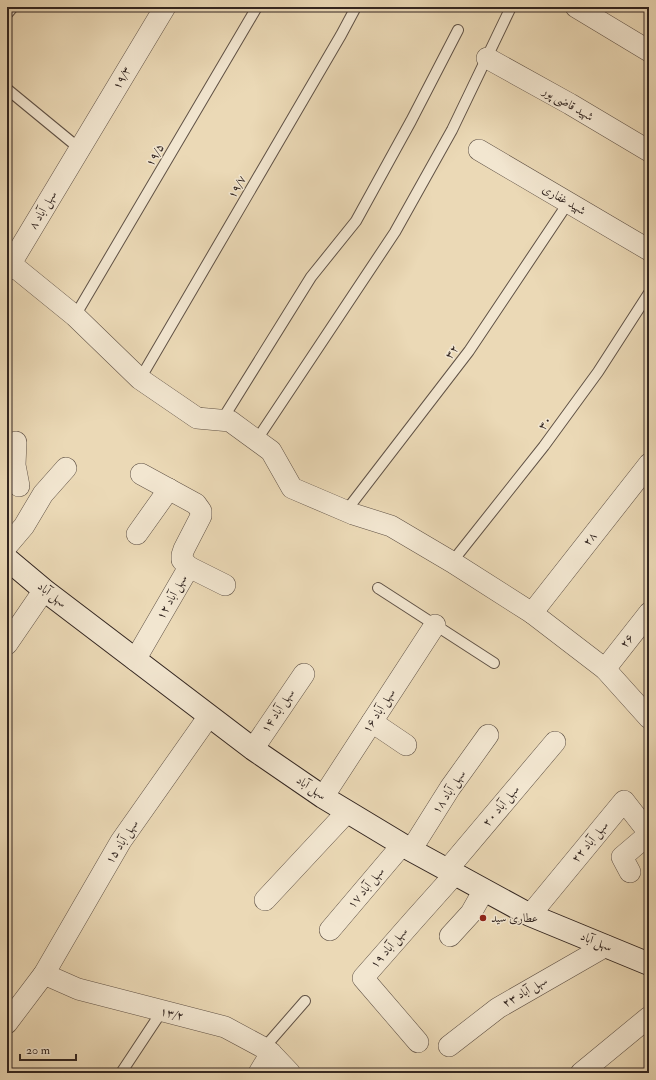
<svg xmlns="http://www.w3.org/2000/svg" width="656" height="1080" font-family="'IM FELL Double Pica',Amiri,serif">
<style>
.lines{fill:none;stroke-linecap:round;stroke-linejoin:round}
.lane-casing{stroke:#605246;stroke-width:12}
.street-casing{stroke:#605246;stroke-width:22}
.secondary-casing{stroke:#322520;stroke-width:24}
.lane{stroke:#f2e6d0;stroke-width:10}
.street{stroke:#f2e6d0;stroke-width:21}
.secondary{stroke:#f2e6d0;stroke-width:22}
.poi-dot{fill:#8f2418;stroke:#f2e6d0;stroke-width:1.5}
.labels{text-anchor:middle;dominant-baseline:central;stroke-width:3;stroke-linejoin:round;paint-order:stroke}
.street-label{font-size:12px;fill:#322520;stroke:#f2e6d0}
.poi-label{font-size:12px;fill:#322520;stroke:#f2e6d0;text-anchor:start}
</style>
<rect width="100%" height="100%" fill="#ebd9b6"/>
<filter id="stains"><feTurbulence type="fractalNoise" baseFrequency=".005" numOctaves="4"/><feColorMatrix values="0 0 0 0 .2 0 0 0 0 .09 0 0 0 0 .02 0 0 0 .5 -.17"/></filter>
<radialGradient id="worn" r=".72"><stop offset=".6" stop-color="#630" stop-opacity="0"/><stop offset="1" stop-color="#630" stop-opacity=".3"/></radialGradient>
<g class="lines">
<g class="lane-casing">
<g id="lane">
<polyline points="7,14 13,7"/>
<polyline points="7,89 80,149"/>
<polyline points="75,316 257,7"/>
<polyline points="140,379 341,35 356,7"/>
<polyline points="222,420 311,277 356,221 411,121 458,30"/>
<polyline points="256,441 395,232 452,130 511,7"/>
<polyline points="346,511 469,351 568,203"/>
<polyline points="452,562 544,446 598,372 649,293"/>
<polyline points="378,588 494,663"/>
<polyline points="264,1048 305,1001"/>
<polyline points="121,1073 162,1011"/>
</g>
</g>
<g class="street-casing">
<g id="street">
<polyline points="576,7 649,51"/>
<polyline points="487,58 570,104 649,151"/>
<polyline points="479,150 649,250"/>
<polyline points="11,264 75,316 140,379 197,418 230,421 271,451 292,488 353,514 391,526 452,562 532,613 605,669 649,718"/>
<polyline points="7,270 165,7"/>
<polyline points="16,442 15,465 19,486"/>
<polyline points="137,534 169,489"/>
<polyline points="7,546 24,526 43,494 66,468"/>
<polyline points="189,567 225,585"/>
<polyline points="532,613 649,464"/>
<polyline points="7,644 44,590"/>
<polyline points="135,660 189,567 182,560 182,555 184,549 201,516 201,511 196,504 141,474"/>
<polyline points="605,669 649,613"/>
<polyline points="372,722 406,745"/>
<polyline points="253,749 304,674"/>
<polyline points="323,797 435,625"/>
<polyline points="411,850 450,788 488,735"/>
<polyline points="447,870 555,742"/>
<polyline points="630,872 622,857 649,834"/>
<polyline points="265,900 347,812"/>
<polyline points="530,915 624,801 649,833"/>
<polyline points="330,930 402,845"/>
<polyline points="450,936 471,913 484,890"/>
<polyline points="44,974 78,989 225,1027 264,1048 271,1053 290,1073"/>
<polyline points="7,1023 44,974 121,841 209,716"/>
<polyline points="418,1042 363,978 413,921 455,874"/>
<polyline points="449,1046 498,1008 606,946"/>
<polyline points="259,1073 271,1053"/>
<polyline points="581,1073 649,1017"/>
</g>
</g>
<g class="secondary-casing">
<polyline id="secondary" points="7,559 44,590 253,749 323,797 411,850 530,915 649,964"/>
</g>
<use href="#lane" class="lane"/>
<use href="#street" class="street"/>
<use href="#secondary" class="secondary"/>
</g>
<circle class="poi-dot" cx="483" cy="918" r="4"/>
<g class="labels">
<g class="street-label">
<text transform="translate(122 78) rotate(-59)">۱۹/۳</text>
<text transform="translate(568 104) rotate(30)">شهید قاضی پور</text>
<text transform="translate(155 155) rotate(-59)">۱۹/۵</text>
<text transform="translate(237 187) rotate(-60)">۱۹/۷</text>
<text transform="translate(564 200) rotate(30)">شهید غفاری</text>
<text transform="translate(43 210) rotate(-59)">سهل آباد ۸</text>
<text transform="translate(452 352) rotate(-53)">۳۲</text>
<text transform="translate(545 423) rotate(-54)">۳۰</text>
<text transform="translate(590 539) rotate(-52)">۲۸</text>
<text transform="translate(52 595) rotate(38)">سهل آباد</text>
<text transform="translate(172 597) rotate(-60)">سهل آباد ۱۲</text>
<text transform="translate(627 641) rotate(-52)">۲۶</text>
<text transform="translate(278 711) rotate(-56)">سهل آباد ۱۴</text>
<text transform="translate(379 711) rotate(-57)">سهل آباد ۱۶</text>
<text transform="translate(311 788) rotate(34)">سهل آباد</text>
<text transform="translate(449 792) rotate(-56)">سهل آباد ۱۸</text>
<text transform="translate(501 806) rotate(-50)">سهل آباد ۲۰</text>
<text transform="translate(122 842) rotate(-57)">سهل آباد ۱۵</text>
<text transform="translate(590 842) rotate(-50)">سهل آباد ۲۲</text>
<text transform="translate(366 888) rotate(-50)">سهل آباد ۱۷</text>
<text transform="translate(596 942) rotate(22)">سهل آباد</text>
<text transform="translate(389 948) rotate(-49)">سهل آباد ۱۹</text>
<text transform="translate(525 992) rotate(-30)">سهل آباد ۲۳</text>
<text transform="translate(172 1014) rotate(14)">۱۳/۲</text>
</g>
<g class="poi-label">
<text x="491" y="918">عطاری سید</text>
</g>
</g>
<rect width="656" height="1080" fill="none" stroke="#ebd9b6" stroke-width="24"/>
<rect x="8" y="8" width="640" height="1064" fill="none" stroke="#322520" stroke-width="2"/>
<rect x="12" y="12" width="632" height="1056" fill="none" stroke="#322520"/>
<path d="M20 1054v6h56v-6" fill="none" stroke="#322520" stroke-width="2"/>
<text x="26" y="1054" font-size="12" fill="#322520" stroke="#f2e6d0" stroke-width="3" paint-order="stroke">20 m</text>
<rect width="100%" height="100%" filter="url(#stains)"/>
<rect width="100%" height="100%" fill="url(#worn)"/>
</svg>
